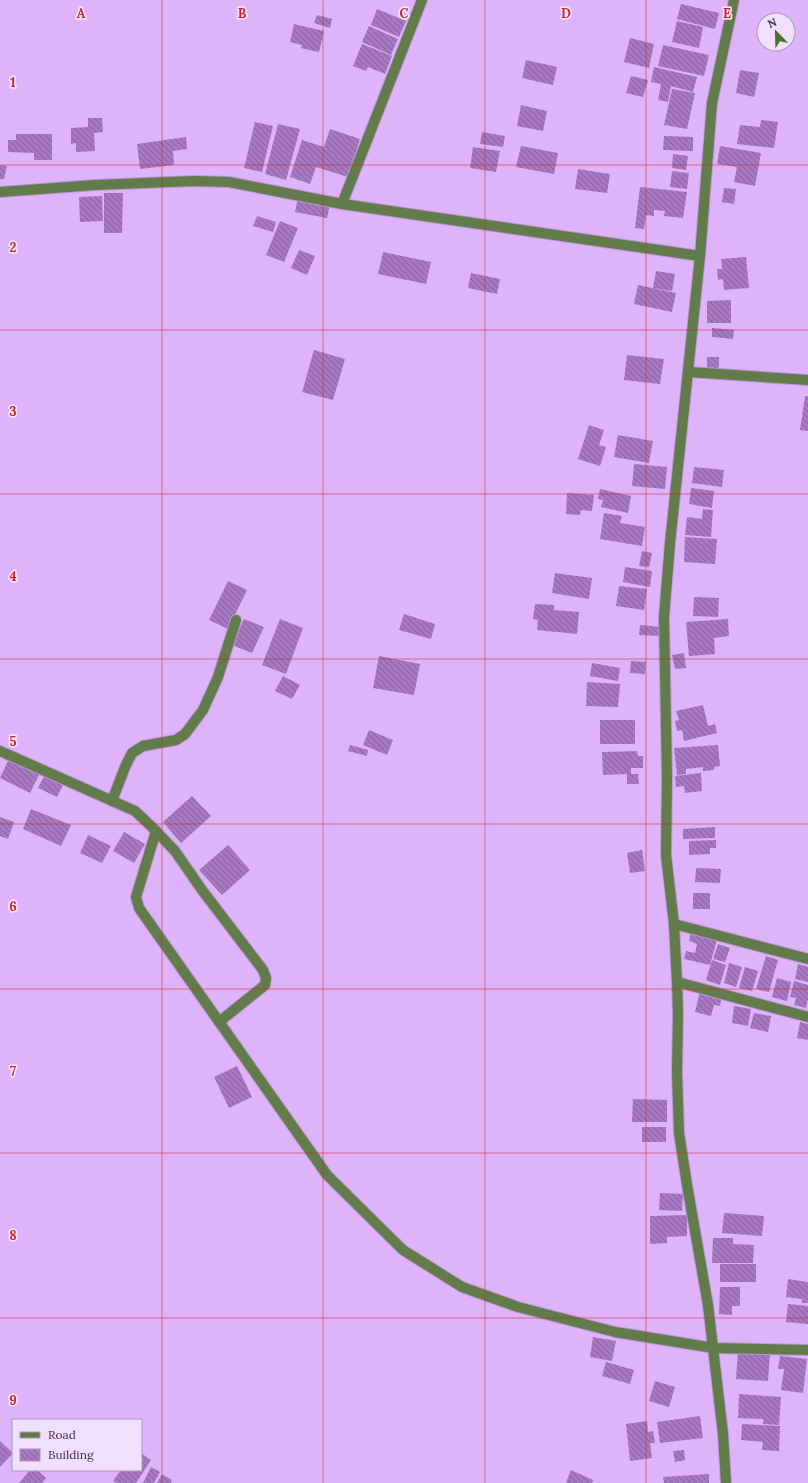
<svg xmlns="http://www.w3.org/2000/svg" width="808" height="1483" font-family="Lora,serif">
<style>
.building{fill:url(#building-back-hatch)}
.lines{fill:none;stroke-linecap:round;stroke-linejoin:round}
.minor-casing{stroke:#bb96d3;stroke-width:12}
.minor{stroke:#617c4a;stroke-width:10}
.grid{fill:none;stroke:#ce282a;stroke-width:1;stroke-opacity:0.55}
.grid-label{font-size:13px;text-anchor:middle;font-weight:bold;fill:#ce282a;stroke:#f1e0fd;stroke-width:3.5;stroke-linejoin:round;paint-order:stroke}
</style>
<defs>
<pattern id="building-back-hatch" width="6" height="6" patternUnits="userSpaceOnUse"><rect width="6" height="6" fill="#a678c2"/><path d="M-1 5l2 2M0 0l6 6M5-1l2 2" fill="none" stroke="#8963a0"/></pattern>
</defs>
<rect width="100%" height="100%" fill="#deb3fa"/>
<g class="building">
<polygon points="681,4 719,13 715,29 677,19"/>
<polygon points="377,9 406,21 399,37 371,25"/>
<polygon points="317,15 332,19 330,28 314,23"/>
<polygon points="677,21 703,27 699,48 672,42"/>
<polygon points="294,24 324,31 319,52 301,48 302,45 290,42"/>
<polygon points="369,26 398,39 391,55 362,42"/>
<polygon points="630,38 654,44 649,68 624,62"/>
<polygon points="362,44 392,56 385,74 368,67 366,71 353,66"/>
<polygon points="663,45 709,55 704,76 658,66"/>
<polygon points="526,60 557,67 553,85 522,78"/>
<polygon points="654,67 697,77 693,92 671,86 668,102 658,100 661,84 651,82"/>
<polygon points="740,70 759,73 754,97 736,93"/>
<polygon points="631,76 648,80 643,97 626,93"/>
<polygon points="672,89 695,93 687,129 664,125"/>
<polygon points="521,105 547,111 543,131 517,126"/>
<polygon points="88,118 102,118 103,132 94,133 95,151 76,152 76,143 71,144 71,128 88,127"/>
<polygon points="761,120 778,122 774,148 737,144 740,125 760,127"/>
<polygon points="255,122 273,126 262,172 244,168"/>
<polygon points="278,124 300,129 286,180 265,174"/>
<polygon points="330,129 360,139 348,177 316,167 310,184 290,177 302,140 324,147"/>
<polygon points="482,132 505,136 503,147 480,144"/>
<polygon points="16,134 52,134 52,160 34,160 34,153 8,152 8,140 16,140"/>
<polygon points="664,136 693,137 693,151 663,150"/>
<polygon points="186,137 187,149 173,151 174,165 140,169 137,144"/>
<polygon points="521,146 558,153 554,174 516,167"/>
<polygon points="720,146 761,153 755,186 734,182 737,167 717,164"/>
<polygon points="473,147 500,151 496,172 470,168"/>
<polygon points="673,154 688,156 686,170 672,168"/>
<polygon points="0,165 7,166 4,179 0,179"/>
<polygon points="578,169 610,174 607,193 575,189"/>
<polygon points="672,171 689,173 687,189 670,187"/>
<polygon points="640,187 687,192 683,218 664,216 665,211 654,210 654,216 646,215 644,229 635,228"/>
<polygon points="724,188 736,189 734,204 722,202"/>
<polygon points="104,193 123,193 122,233 104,233"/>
<polygon points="102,196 103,221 80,222 79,197"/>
<polygon points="298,198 330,204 327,218 295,212"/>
<polygon points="257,216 276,222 273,232 253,226"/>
<polygon points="280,221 298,228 284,262 266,255"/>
<polygon points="299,250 315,256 307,275 291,268"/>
<polygon points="383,252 431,262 426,284 378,274"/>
<polygon points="746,257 749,288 724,290 723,279 718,280 717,269 722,269 721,259"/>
<polygon points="656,271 675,274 672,291 653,288"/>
<polygon points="471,273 500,279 497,294 468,288"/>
<polygon points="638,285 676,293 672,312 634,304"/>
<polygon points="731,300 731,323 707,323 707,301"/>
<polygon points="712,328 734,330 733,339 712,337"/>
<polygon points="314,350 345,359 333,400 302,392"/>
<polygon points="627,355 664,359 660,384 624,380"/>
<rect x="707" y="357" width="12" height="14"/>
<polygon points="805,396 808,396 808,431 800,430"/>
<polygon points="589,425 604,430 599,445 606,447 600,466 578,459"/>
<polygon points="618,435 653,441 649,463 614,457"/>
<polygon points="634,464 667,467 665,489 632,486"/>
<polygon points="694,467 724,470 722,487 692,483"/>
<polygon points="691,488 714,491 712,508 689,504"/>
<polygon points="600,489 631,496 628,513 601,507 603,500 598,499"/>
<polygon points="567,493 594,495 592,511 581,510 580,515 566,514"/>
<polygon points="703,509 713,510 711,537 685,535 687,517 702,519"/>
<polygon points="604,513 622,516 620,523 645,527 642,546 600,539"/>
<polygon points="685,537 717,539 715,564 684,562"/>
<polygon points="642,551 652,553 649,567 639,566"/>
<polygon points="625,567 652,571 650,587 623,582"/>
<polygon points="555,573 592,578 589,599 552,593"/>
<polygon points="228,581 247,590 228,629 209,620"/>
<polygon points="619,586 647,589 644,610 616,606"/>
<polygon points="694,597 719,598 718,617 693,616"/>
<polygon points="535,604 554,605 554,610 579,612 577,634 537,630 538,620 533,619"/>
<polygon points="404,614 435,624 431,639 399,630"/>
<polygon points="244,619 264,627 252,653 232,645"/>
<polygon points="280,619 303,628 286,674 262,665"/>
<polygon points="728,619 729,636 714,638 715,654 689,656 686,622"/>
<polygon points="640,625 661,627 660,636 639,635"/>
<polygon points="684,653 686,668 675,669 672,655"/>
<polygon points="379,656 420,664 414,695 373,688"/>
<polygon points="631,661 646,662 645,674 630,673"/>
<polygon points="592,663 620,668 618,681 590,676"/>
<polygon points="283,676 300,685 292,699 275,691"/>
<polygon points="587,682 620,684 618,707 586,706"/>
<polygon points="703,705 708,726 715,724 717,733 684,741 682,730 677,731 675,721 679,720 676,711"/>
<rect x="600" y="720" width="35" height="24"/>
<polygon points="369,730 393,740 387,755 363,745"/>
<polygon points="350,745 368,750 367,756 348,751"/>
<polygon points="718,745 720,766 714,767 714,770 703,771 703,767 686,769 686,774 677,775 674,748"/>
<polygon points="637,751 638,756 643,756 643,768 631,768 631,774 638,774 639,784 627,784 627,774 603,775 602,752"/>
<polygon points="9,759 40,773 30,793 0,778"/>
<polygon points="701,773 702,791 685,793 684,786 676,787 675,776"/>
<polygon points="44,776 63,785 57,797 38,788"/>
<polygon points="192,796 211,816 181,843 163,822"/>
<polygon points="31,809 71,825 61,846 23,829"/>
<polygon points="0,817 14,822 8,839 0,836"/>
<polygon points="715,827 715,838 683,839 683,829"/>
<polygon points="124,832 145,844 134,863 113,851"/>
<polygon points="88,835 111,846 102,863 80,853"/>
<polygon points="716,840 716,848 710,848 710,854 689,855 689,841"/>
<polygon points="228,845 250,870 222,895 199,870"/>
<polygon points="642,850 645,871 630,873 627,853"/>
<polygon points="696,868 721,869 720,883 695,882"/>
<rect x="693" y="893" width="17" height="16"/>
<polygon points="691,932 717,939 710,965 684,959 686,951 695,953 697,944 689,941"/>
<polygon points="718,944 730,948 725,962 713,959"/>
<polygon points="766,956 778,960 769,992 756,989"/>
<polygon points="712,960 726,965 720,985 706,980"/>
<polygon points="729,963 742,967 736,987 724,983"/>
<polygon points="798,964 808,967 808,982 795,979"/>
<polygon points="745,967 758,971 752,991 739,988"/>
<polygon points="777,978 791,982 787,1001 772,997"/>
<polygon points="794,981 808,985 808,999 806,1008 794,1005 796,998 790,997"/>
<polygon points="700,991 722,996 720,1006 714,1005 711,1016 695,1012"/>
<polygon points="734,1006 751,1009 748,1026 732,1023"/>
<polygon points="754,1013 771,1016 768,1032 750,1028"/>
<polygon points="800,1022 808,1024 808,1040 797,1038"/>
<polygon points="237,1066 252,1097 229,1108 214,1077"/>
<polygon points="633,1099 667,1100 667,1122 632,1122"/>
<rect x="642" y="1127" width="24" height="15"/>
<polygon points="660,1193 683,1194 682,1211 659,1210"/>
<polygon points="724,1213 764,1216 762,1236 722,1233"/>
<polygon points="687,1215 687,1236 667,1237 667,1243 650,1244 650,1216"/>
<polygon points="713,1238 733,1238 733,1244 754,1245 753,1263 712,1263"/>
<rect x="720" y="1264" width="36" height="18"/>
<polygon points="788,1279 808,1282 808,1303 802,1303 802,1299 786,1297"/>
<polygon points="720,1287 740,1287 740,1306 732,1306 732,1315 719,1314"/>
<polygon points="788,1304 808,1306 808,1324 786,1322"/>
<polygon points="593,1337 616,1341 612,1361 590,1357"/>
<polygon points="738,1352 770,1354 768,1381 736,1379"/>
<polygon points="780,1356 807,1359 803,1393 781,1390 784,1369 778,1369"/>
<polygon points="606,1362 634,1370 630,1384 602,1376"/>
<polygon points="655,1381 675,1387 669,1407 649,1401"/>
<polygon points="739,1394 781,1397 779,1425 763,1424 763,1419 738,1418"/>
<polygon points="700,1416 703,1438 660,1443 657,1422"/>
<polygon points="647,1421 648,1432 653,1431 655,1443 650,1443 652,1458 630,1461 626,1424"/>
<polygon points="742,1424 780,1426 779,1451 762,1450 763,1442 741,1440"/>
<polygon points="0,1441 13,1453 0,1467"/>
<polygon points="684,1450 685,1460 675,1462 673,1451"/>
<polygon points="141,1453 151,1460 136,1483 117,1483 113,1481 121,1470 141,1470"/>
<polygon points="151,1467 160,1472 154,1483 143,1483"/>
<polygon points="30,1470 37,1470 46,1478 42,1483 19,1483"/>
<polygon points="571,1470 593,1480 592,1483 566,1483"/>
<polygon points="162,1474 172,1480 171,1483 157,1483"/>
<polygon points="709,1474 709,1483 664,1483 663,1477"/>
</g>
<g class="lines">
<g class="minor-casing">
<g id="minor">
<polyline points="0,192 95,185 194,181 229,182 342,204 700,256"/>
<polyline points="342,204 422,0"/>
<polyline points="689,372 808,380"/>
<polyline points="0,751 135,811 152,827 175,851 202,890 263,970 266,978 265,985 219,1022"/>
<polyline points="112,801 125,767 132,753 143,746 176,740 185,734 203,710 218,677 236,620"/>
<polyline points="156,831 136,897 139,908 327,1175 403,1250 462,1287 518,1307 615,1332 714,1348 808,1350"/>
<polyline points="674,924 808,959"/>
<polyline points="677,982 808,1017"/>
<polyline points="726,1483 723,1434 708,1305 687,1185 679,1133 677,1072 678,1014 677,982 674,924 666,855 667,778 664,617 670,543 700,256 712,103 734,0"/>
</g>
</g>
<use href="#minor" class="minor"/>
</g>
<path class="grid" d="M162,0v1483M323,0v1483M485,0v1483M646,0v1483M0,165h808M0,330h808M0,494h808M0,659h808M0,824h808M0,989h808M0,1153h808M0,1318h808"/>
<g class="grid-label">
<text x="81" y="18">A</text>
<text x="242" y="18">B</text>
<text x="404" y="18">C</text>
<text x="566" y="18">D</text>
<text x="727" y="18">E</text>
<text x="13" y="87">1</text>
<text x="13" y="252">2</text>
<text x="13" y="416">3</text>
<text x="13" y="581">4</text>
<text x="13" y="746">5</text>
<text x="13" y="911">6</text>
<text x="13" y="1076">7</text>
<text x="13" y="1240">8</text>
<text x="13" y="1405">9</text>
</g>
<rect x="12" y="1419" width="130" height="52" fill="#f1e0fd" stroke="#aa99b5"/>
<rect x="20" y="1432" width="20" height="6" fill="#617c4a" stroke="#aa99b5"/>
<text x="48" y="1439" font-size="12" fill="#402e4a">Road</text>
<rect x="20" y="1449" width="20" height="12" fill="url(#building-back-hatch)" stroke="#aa99b5"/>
<text x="48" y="1459" font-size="12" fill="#402e4a">Building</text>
<g transform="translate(776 32) rotate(337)"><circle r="19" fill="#f1e0fd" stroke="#aa99b5"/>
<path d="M0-3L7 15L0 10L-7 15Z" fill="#4d722b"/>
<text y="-6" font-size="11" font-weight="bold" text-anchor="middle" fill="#402e4a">N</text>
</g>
</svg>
